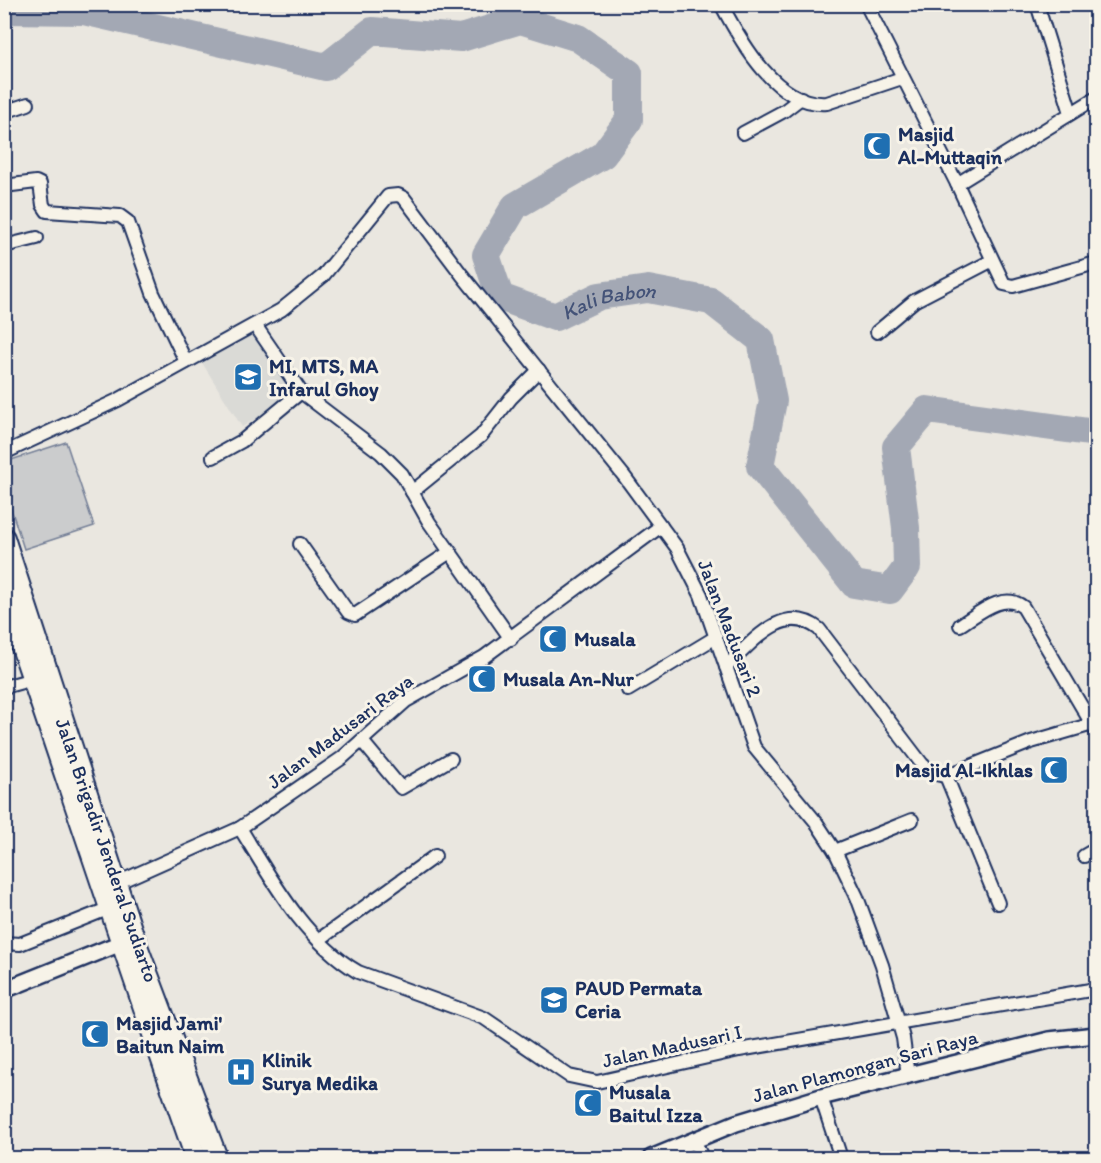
<svg xmlns="http://www.w3.org/2000/svg" width="1101" height="1163" font-family="Itim,sans-serif">
<style>
.built{fill:#dadad6}
.green{fill:#cbcccd;stroke:#737e96;stroke-width:1.5}
.lines{fill:none;stroke-linecap:round;stroke-linejoin:round}
.river{stroke:#a3a8b4;stroke-width:28}
.minor-casing{stroke:#1b2f5e;stroke-width:16}
.tertiary-casing{stroke:#1b2f5e;stroke-width:20}
.primary-casing{stroke:#1b2f5e;stroke-width:24}
.minor{stroke:#f7f3e8;stroke-width:12}
.tertiary{stroke:#f7f3e8;stroke-width:15}
.primary{stroke:#f7f3e8;stroke-width:20}
.labels{text-anchor:middle;dominant-baseline:central;stroke-width:6;stroke-linejoin:round;paint-order:stroke}
.poi-label{font-size:20px;font-weight:bold;fill:#1b2f5e;stroke:#f7f3e8;text-anchor:start}
.street-label{font-size:20px;fill:#1b2f5e;stroke:#f7f3e8}
.water-label{font-size:21px;font-style:italic;fill:#445378;stroke:#f7f3e8}
</style>
<rect width="100%" height="100%" fill="#eae7e0"/>
<filter id="ink" filterUnits="userSpaceOnUse"><feTurbulence type="fractalNoise" baseFrequency=".0167" numOctaves="2"/><feDisplacementMap in="SourceGraphic" scale="12" xChannelSelector="R" yChannelSelector="G"/><feConvolveMatrix kernelMatrix="1 2 1 2 8 2 1 2 1" color-interpolation-filters="sRGB"/></filter>
<g filter="url(#ink)">
<polygon class="built" points="255,328 296,394 242,427 201,361"/>
<polygon class="green" points="66,442 94,526 24,549 5,490 5,462"/>
<g class="lines">
<path class="river" id="s1" d="M4,10l80,1 242,56 46,-36 89,7 59,-18 58,18 51,35v47l-26,35 -88,51 -29,49 14,42 55,20 44,-21 49,-7 63,12 50,39 12,61 -13,65 94,118 36,6 17,-23 -1,-39 -10,-81 31,-37 169,23"/>
<g class="minor-casing">
<g id="minor">
<path d="M721,4c20,38 56,103 106,99l75,-25"/>
<polyline points="866,4 957,184 1004,284 1013,286 1096,263"/>
<polyline points="1037,4 1071,113"/>
<polyline points="4,112 28,104"/>
<polyline points="743,133 784,111 801,98"/>
<polyline points="957,184 1096,98"/>
<polyline points="4,186 36,182 40,184 43,205 47,211 120,216 128,222 153,293 186,362"/>
<polyline points="4,246 37,238"/>
<polyline points="255,325 301,392 381,453 402,474 429,522 511,639"/>
<polyline points="877,332 914,301 991,261"/>
<polyline points="4,453 118,400 281,310 323,276 388,196 398,195 404,198 462,275 624,476 677,548 701,595 754,747 816,822 835,851 857,897 882,965 903,1038 908,1076"/>
<polyline points="213,457 242,441 301,392"/>
<polyline points="412,492 481,436 511,398 539,370"/>
<polyline points="300,544 348,612 355,615 450,552"/>
<path d="M960,625c18,-11 43,-34 63,-18l73,124"/>
<path d="M726,667c26,-24 57,-66 93,-38l103,135c7,7 13,11 24,12l85,-34 65,-19"/>
<polyline points="4,687 33,679"/>
<polyline points="628,690 716,637"/>
<polyline points="362,741 401,788 451,759"/>
<polyline points="946,776 998,903"/>
<path d="M240,828c32,52 64,112 118,144l126,46 85,58 28,6 142,-32 357,-61"/>
<polyline points="835,851 912,820"/>
<polyline points="1084,856 1096,849"/>
<polyline points="117,883 240,828 342,758 406,701 484,657 661,526"/>
<polyline points="320,939 435,856"/>
<polyline points="4,943 20,944 110,908"/>
<polyline points="821,1097 841,1158"/>
<polyline points="694,1139 702,1158"/>
</g>
</g>
<g class="tertiary-casing">
<g id="tertiary">
<polyline points="4,990 131,939"/>
<polyline points="651,1158 736,1123 821,1097 1049,1040 1096,1035"/>
</g>
</g>
<g class="primary-casing">
<g id="primary">
<polyline points="4,538 134,938 217,1158"/>
<path d="M4,594c64,188 126,377 192,564"/>
</g>
</g>
<use href="#minor" class="minor"/>
<use href="#tertiary" class="tertiary"/>
<use href="#primary" class="primary"/>
</g>
</g>
<defs>
<g id="mosque-square" transform="scale(1.5)"><rect x="-9" y="-9" width="18" height="18" rx="4" fill="#1f6fb2" stroke="#f7f3e8"/><path d="M3.5-4.9A6 6 0 1 0 3.5 4.9A5 5 0 1 1 3.5-4.9Z" fill="#fff"/></g>
<g id="school-square" transform="scale(1.5)"><rect x="-9" y="-9" width="18" height="18" rx="4" fill="#1f6fb2" stroke="#f7f3e8"/><path d="M0-5L7-2L0 1L-7-2ZM-4 1L0 2.5L4 1V4Q0 6-4 4Z" fill="#fff"/></g>
<g id="hospital-square" transform="scale(1.5)"><rect x="-9" y="-9" width="18" height="18" rx="4" fill="#1f6fb2" stroke="#f7f3e8"/><path d="M-5-5h3v3.5h4V-5h3V5h-3V1.5h-4V5h-3Z" fill="#fff"/></g>
</defs>
<g fill-rule="evenodd">
<use href="#mosque-square" x="877" y="146"/>
<use href="#school-square" x="248" y="377"/>
<use href="#mosque-square" x="553" y="639"/>
<use href="#mosque-square" x="482" y="679"/>
<use href="#mosque-square" x="1054" y="770"/>
<use href="#school-square" x="554" y="1000"/>
<use href="#mosque-square" x="95" y="1034"/>
<use href="#hospital-square" x="241" y="1072"/>
<use href="#mosque-square" x="588" y="1103"/>
</g>
<g class="labels">
<g class="poi-label">
<text x="898" y="134">Masjid<tspan x="898" dy="23">Al-Muttaqin</tspan></text>
<text x="269" y="366">MI, MTS, MA<tspan x="269" dy="23">Infarul Ghoy</tspan></text>
<text x="574" y="639">Musala</text>
<text x="503" y="679">Musala An-Nur</text>
<text x="1033" y="770" text-anchor="end">Masjid Al-Ikhlas</text>
<text x="575" y="988">PAUD Permata<tspan x="575" dy="23">Ceria</tspan></text>
<text x="116" y="1023">Masjid Jami'<tspan x="116" dy="23">Baitun Naim</tspan></text>
<text x="262" y="1060">Klinik<tspan x="262" dy="23">Surya Medika</tspan></text>
<text x="609" y="1092">Musala<tspan x="609" dy="23">Baitul Izza</tspan></text>
</g>
<g class="street-label">
<text transform="translate(730 628) rotate(69)">Jalan Madusari 2</text>
<text transform="translate(340 731) rotate(-37)">Jalan Madusari Raya</text>
<text transform="translate(107 850) rotate(71)">Jalan Brigadir Jenderal Sudiarto</text>
<text transform="translate(672 1046) rotate(-12)">Jalan Madusari I</text>
<text transform="translate(865 1066) rotate(-15)">Jalan Plamongan Sari Raya</text>
</g>
<g class="water-label">
<text stroke="none"><textPath href="#s1" startOffset="1070">Kali Babon</textPath></text>
</g>
</g>
<rect width="1101" height="1163" fill="none" stroke="#f7f3e8" stroke-width="24"/>
<rect x="12" y="12" width="1077" height="1139" fill="none" stroke="#1b2f5e" stroke-width="2" filter="url(#ink)"/>
</svg>
